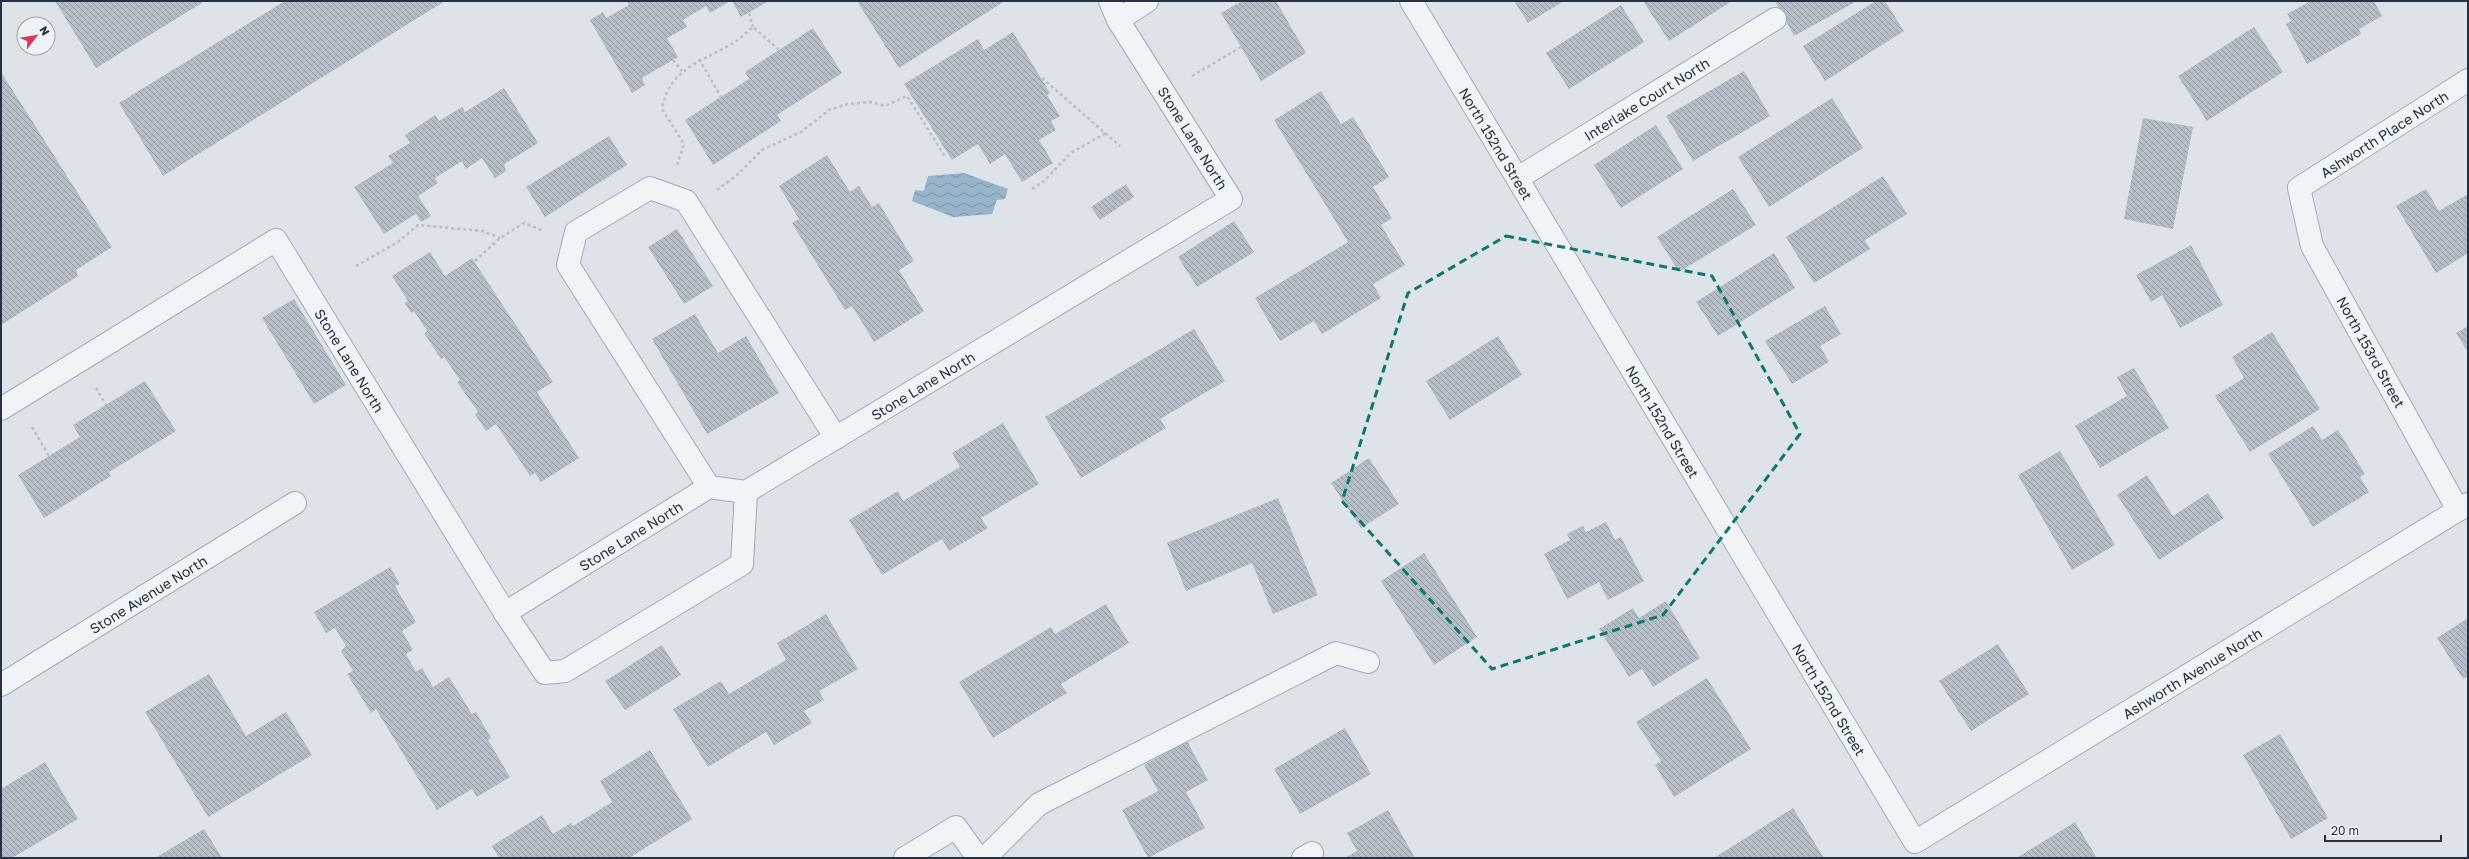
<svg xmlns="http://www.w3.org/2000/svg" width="2469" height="859" font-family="'Golos Text',sans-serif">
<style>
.water{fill:url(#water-waves)}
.building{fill:url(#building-back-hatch)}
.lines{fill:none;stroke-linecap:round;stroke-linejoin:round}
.minor-casing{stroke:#a3aab3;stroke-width:24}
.path{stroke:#b8bec4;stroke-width:2.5;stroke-dasharray:3 3;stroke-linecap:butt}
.minor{stroke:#f1f4f7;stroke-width:22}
.marked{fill:none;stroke:#0f766e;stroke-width:3;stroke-dasharray:8 5;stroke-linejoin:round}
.labels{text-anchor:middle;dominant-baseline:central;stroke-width:3;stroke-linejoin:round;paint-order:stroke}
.street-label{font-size:14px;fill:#263241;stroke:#eef2f6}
</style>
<defs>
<pattern id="water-waves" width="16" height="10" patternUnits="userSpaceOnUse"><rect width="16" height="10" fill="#97b4cb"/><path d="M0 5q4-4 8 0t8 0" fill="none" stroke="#7b93a6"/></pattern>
<pattern id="building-back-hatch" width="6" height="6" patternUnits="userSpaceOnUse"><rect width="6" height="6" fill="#b5bdc6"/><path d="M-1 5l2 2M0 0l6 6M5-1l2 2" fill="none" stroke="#939aa2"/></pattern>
</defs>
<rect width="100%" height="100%" fill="#dee3e9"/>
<polygon class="water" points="964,173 1008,189 1005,199 997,200 992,214 953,217 912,201 915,190 924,191 928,176"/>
<g class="building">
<polygon points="55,1 205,1 96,68"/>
<polygon points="285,1 445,1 163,176 119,103"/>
<polygon points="627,1 730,1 710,13 706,6 683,20 687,27 667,38 678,57 642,78 645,85 632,93 590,20 603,12 606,18 629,5"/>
<polygon points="732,1 769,1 741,17"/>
<polygon points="857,1 1005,1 899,68"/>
<polygon points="1242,1 1276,1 1306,53 1261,81 1221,13"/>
<polygon points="1514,1 1564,1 1528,23"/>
<polygon points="1643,1 1732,1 1669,41"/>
<polygon points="1775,1 1857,1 1794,36"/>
<polygon points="1876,1 1885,1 1904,31 1825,81 1803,46"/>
<polygon points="2311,1 2374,1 2382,16 2359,29 2361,34 2307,64 2286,24 2291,21 2287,14"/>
<polygon points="1621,5 1644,42 1569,89 1546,53"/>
<polygon points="2254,27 2283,72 2207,121 2178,76"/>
<polygon points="813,28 842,73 777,115 781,121 713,165 685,120 749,79 745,72"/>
<polygon points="1013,32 1050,93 1047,95 1060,116 1051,121 1056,130 1039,140 1053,163 1022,182 1005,154 990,164 978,144 952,160 904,84 978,39 984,50"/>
<polygon points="1744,71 1770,116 1693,161 1666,116"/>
<polygon points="1,72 112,247 76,270 78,276 1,325"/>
<polygon points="504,88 538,143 504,164 506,171 495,178 482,158 466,169 462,161 435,178 438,183 418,196 431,216 421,222 416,214 384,234 354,187 393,163 388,156 410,143 405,135 435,115 439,121 462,107 465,112"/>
<polygon points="1321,91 1341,124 1353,117 1389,177 1373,187 1392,218 1381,225 1405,265 1373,284 1381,298 1322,334 1314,321 1280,341 1255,298 1348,242 1274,120"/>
<polygon points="1832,98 1863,148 1769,207 1738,157"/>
<polygon points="2143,118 2193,127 2173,229 2124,219"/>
<polygon points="1656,125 1683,169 1621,208 1594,165"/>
<polygon points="609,136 627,165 545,217 526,187"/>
<polygon points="827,155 850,192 859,186 872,207 879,203 914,261 899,270 924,311 874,342 852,306 845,310 792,223 799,219 779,186"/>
<polygon points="1883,176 1907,214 1865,240 1870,249 1814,283 1786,237"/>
<polygon points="1126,184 1134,197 1100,220 1091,207"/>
<polygon points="1733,189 1756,225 1679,272 1657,237"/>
<polygon points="2426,189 2439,211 2468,194 2468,253 2436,273 2396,206"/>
<polygon points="1234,221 1254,252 1197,287 1178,257"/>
<polygon points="677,229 713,286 684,304 648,247"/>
<polygon points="2191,245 2223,305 2180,328 2162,295 2151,302 2136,275"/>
<polygon points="430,252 445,276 472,258 553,382 537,392 579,458 541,482 535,473 530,476 496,424 486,431 475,414 478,412 457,382 460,380 444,357 441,359 424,333 427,331 414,311 411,313 405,303 408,301 392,276"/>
<polygon points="1774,253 1795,288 1718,336 1696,302"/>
<polygon points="294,299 346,385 314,404 262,318"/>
<polygon points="1825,306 1841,334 1820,346 1829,362 1792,384 1765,341"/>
<polygon points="695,314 718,353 746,336 779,393 707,434 652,339"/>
<polygon points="2468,326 2468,352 2456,333"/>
<polygon points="1194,329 1225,381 1160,419 1166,428 1081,478 1045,417"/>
<polygon points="2272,332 2320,409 2250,452 2215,396 2244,378 2232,357"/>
<polygon points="1498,336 1522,375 1450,420 1426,381"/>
<polygon points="2134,368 2169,428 2100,468 2075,426 2127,396 2117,377"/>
<polygon points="145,381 176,431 109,472 111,476 44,518 18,475 80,437 73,425"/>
<polygon points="1003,423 1039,484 981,518 988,528 949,551 942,539 882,575 849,520 898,491 903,501 960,467 952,453"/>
<polygon points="2313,426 2322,440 2338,430 2365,474 2360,477 2369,492 2313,527 2268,454"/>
<polygon points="2060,451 2115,545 2072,570 2018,475"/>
<polygon points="1369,458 1399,504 1361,528 1331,483"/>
<polygon points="2147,475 2173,516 2208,493 2224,518 2159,560 2117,495"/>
<polygon points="1278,498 1318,595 1273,614 1252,563 1186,591 1167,543"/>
<polygon points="1606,522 1615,540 1621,537 1644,581 1608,600 1599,582 1567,599 1544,554 1570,540 1567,534 1583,526 1586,532"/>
<polygon points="1424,553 1477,637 1434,665 1381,581"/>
<polygon points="390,567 400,584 395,586 416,622 402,631 413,650 406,654 416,672 422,668 433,687 449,677 472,714 476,712 491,738 488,740 510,777 477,797 472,789 437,810 376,709 371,713 347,674 353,671 341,651 346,646 335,628 326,633 314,612"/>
<polygon points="1666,601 1700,658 1653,687 1642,669 1629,677 1599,629 1633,608 1639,618"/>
<polygon points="1106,604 1129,643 1061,684 1067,693 993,738 959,682 1051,627 1055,634"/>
<polygon points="826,614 858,669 819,691 824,700 804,711 812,723 774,745 766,732 708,767 673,709 721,681 729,694 786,660 777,643"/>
<polygon points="2468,618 2468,676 2463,679 2437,638"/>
<polygon points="1998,644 2029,694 1971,731 1939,681"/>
<polygon points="662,645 681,675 625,710 605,681"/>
<polygon points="209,674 246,736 286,712 312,755 208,817 145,712"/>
<polygon points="1707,678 1751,749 1674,797 1655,765 1661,761 1636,722"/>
<polygon points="1345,728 1371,774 1300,814 1274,769"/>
<polygon points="2280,734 2328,818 2291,839 2243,755"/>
<polygon points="1187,741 1208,780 1186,792 1205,828 1148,858 1122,810 1158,791 1144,765"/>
<polygon points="650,750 692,819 629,858 499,858 492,846 542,815 553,834 571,823 573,826 612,802 600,781"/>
<polygon points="45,762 78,819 12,858 1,858 1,789"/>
<polygon points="1793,808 1824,858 1714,858"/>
<polygon points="1388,810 1415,858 1345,858 1357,851 1347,833"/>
<polygon points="2075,822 2097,858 2019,858 2018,857"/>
<polygon points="204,829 222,858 155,858"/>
</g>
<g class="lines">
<g class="minor-casing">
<g id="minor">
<path id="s1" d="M1411,1l504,841 553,-338"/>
<polyline points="1118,20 1147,1"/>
<path id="s2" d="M1518,178l257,-159"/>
<path id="s3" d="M1,409l275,-169 229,373 204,-126 37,5 485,-293 -113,-179 -8,-19"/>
<polyline points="709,487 568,265 576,232 650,188 686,201 836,438"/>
<path id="s4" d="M2458,510l-146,-264 -13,-58 169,-108"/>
<polyline points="505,613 545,673 565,671 742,564 746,492"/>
<path id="s5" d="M1,685l294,-182"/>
<polyline points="905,858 956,827 978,858"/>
<polyline points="985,858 1039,804 1336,653 1368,662"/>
<polyline points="1303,858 1312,853"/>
</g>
</g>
<g class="path">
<polyline points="749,13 753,27"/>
<polyline points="699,59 721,97"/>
<polyline points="673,60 682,71"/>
<polyline points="1192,76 1241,47"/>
<polyline points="1042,78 1120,146"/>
<path d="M677,165l7,-21 -22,-35c7,-39 36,-46 66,-63 9,-5 17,-12 25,-19l26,23"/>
<polyline points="1032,189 1043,182 1071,153 1106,133"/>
<polyline points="717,190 736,176 762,150 801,132 829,110 847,104 871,102 885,106 907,96 946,158"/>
<polyline points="475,261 500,238 524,223 544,231"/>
<polyline points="356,266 398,242 418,225 482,231 500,238"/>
<polyline points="96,388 106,405"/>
<polyline points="32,427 49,456"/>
</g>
<use href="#minor" class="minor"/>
</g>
<path class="marked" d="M1506,236l206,40 88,158 -137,181 -171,54 -150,-168 66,-208z"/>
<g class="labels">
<g class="street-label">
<text stroke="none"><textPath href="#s2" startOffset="151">Interlake Court North</textPath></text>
<text stroke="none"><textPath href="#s4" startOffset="462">Ashworth Place North</textPath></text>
<text transform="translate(1193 138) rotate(58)">Stone Lane North</text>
<text stroke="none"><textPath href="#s1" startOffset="166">North 152nd Street</textPath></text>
<text transform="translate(2371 352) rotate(61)">North 153rd Street</text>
<text stroke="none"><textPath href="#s3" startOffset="464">Stone Lane North</textPath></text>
<text stroke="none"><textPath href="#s3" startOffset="1244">Stone Lane North</textPath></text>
<text stroke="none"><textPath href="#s1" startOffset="490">North 152nd Street</textPath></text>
<text stroke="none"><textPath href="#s3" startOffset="908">Stone Lane North</textPath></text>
<text stroke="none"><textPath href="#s5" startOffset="173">Stone Avenue North</textPath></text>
<text stroke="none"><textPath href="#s1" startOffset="1305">Ashworth Avenue North</textPath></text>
<text stroke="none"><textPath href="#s1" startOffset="814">North 152nd Street</textPath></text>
</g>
</g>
<rect width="2469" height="859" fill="none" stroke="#263241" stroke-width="4"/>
<g transform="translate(36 36) rotate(59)"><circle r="19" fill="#eef2f6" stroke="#9ea5ae"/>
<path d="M0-3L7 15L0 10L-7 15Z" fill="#d63b5d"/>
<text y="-6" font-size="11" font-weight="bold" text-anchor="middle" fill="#263241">N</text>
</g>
<path d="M2325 835v6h116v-6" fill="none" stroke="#263241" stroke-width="2"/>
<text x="2331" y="835" font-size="12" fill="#263241" stroke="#eef2f6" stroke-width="3" paint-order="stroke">20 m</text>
</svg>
